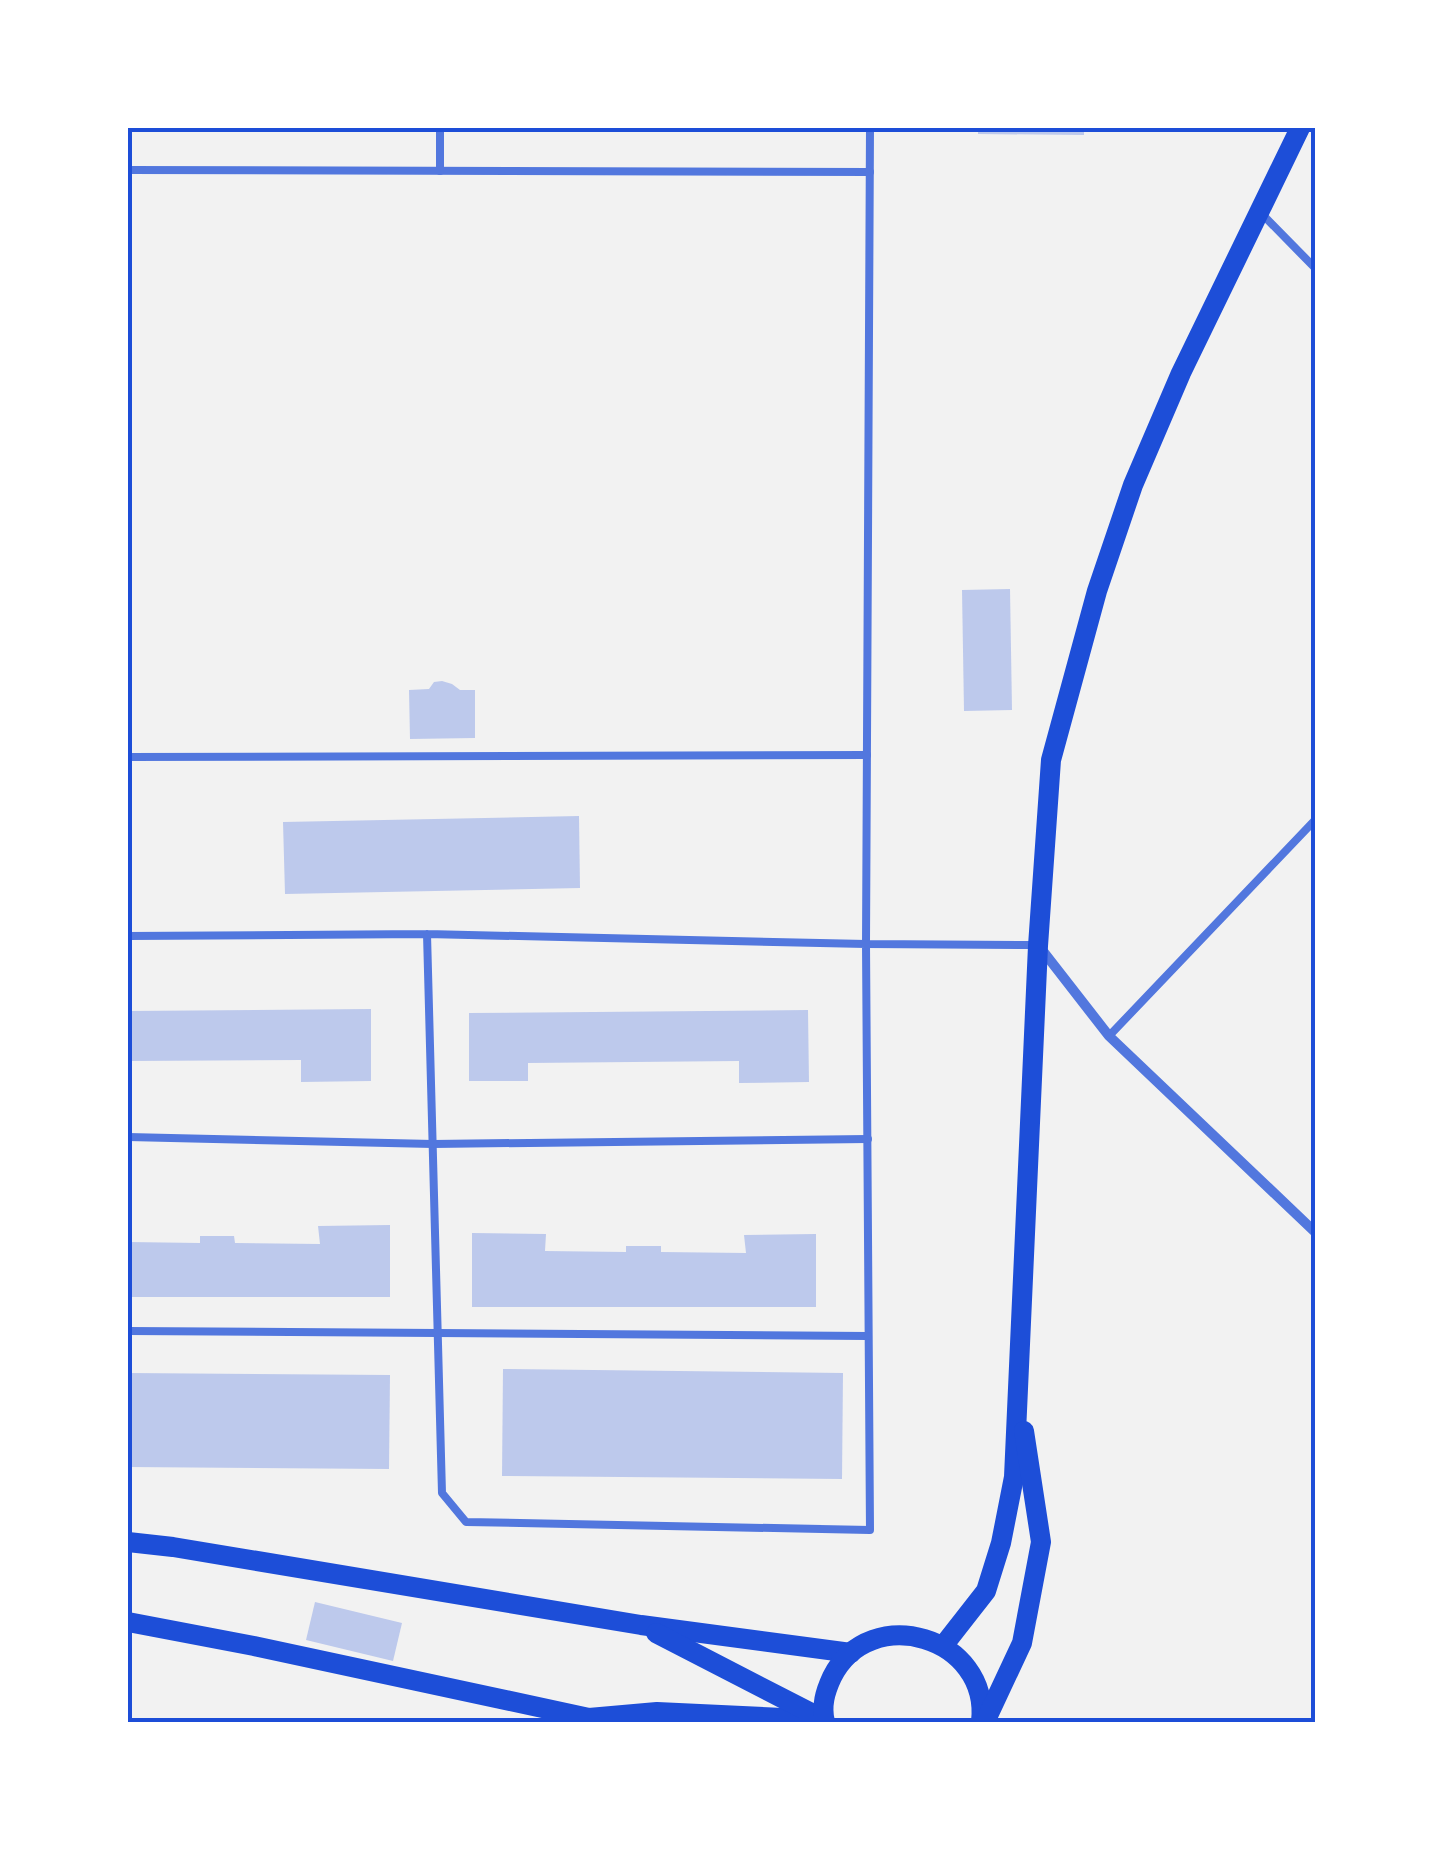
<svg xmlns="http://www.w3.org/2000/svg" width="1443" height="1850" font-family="'Space Grotesk',sans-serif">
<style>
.building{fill:#bdc9ec}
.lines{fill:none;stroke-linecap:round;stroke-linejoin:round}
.service{stroke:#5277de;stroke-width:8}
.minor{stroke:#5277de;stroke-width:10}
.secondary{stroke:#1d4ed8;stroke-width:20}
.neatline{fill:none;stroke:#1d4ed8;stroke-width:4}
</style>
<rect width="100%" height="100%" fill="#f2f2f2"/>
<g class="building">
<polygon points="978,128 1084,128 1084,135 978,134"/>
<polygon points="1010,589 1012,710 964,711 962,590"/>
<polygon points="442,681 452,684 460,690 475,690 475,738 410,739 409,690 429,689 434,682"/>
<polygon points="579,816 580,888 285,894 283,822"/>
<polygon points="371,1009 371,1081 301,1082 301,1060 128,1061 128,1011"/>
<polygon points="808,1010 809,1082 739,1083 739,1061 528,1063 528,1081 469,1081 469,1013"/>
<polygon points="390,1225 390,1297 128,1297 128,1242 200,1243 200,1236 234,1236 235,1243 320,1244 318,1226"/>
<polygon points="472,1233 546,1234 545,1251 626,1252 626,1246 661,1246 661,1252 746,1253 744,1235 816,1234 816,1307 472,1307"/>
<polygon points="503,1369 843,1373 842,1479 502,1476"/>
<polygon points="128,1373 390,1375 389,1469 128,1467"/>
<polygon points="315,1602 402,1623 393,1661 306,1640"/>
</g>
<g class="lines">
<g class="service">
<polyline points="870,128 866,944 1034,945"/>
<polyline points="128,170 870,172"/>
<polyline points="440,171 440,128"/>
<polyline points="1262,214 1316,269"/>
<polyline points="128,757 867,755"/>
<polyline points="128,936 427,934 866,944 870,1530 466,1522 442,1493 427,934"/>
<polyline points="1109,1036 1316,819"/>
<polyline points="128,1137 433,1144 868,1139"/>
<polyline points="128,1331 868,1336"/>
</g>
<polyline class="minor" points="1039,946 1109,1036 1316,1233"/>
<g class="secondary">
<polyline points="128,1542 173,1547 641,1625 851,1653"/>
<polyline points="128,1622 254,1646 589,1718 657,1712 824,1720"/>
<polyline points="656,1633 817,1716"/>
<polyline points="943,1646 986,1591 1001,1543 1014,1477 1038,946 1051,760 1097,591 1133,485 1181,373 1300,128"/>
<path d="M825,1722c-4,-16 0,-30 7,-45 38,-76 159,-40 149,45"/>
<polyline points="985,1722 1022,1643 1041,1542 1024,1431"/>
</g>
</g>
<rect width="1443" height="1850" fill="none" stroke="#ffffff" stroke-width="260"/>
<rect x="130" y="130" width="1183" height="1590" class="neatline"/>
</svg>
